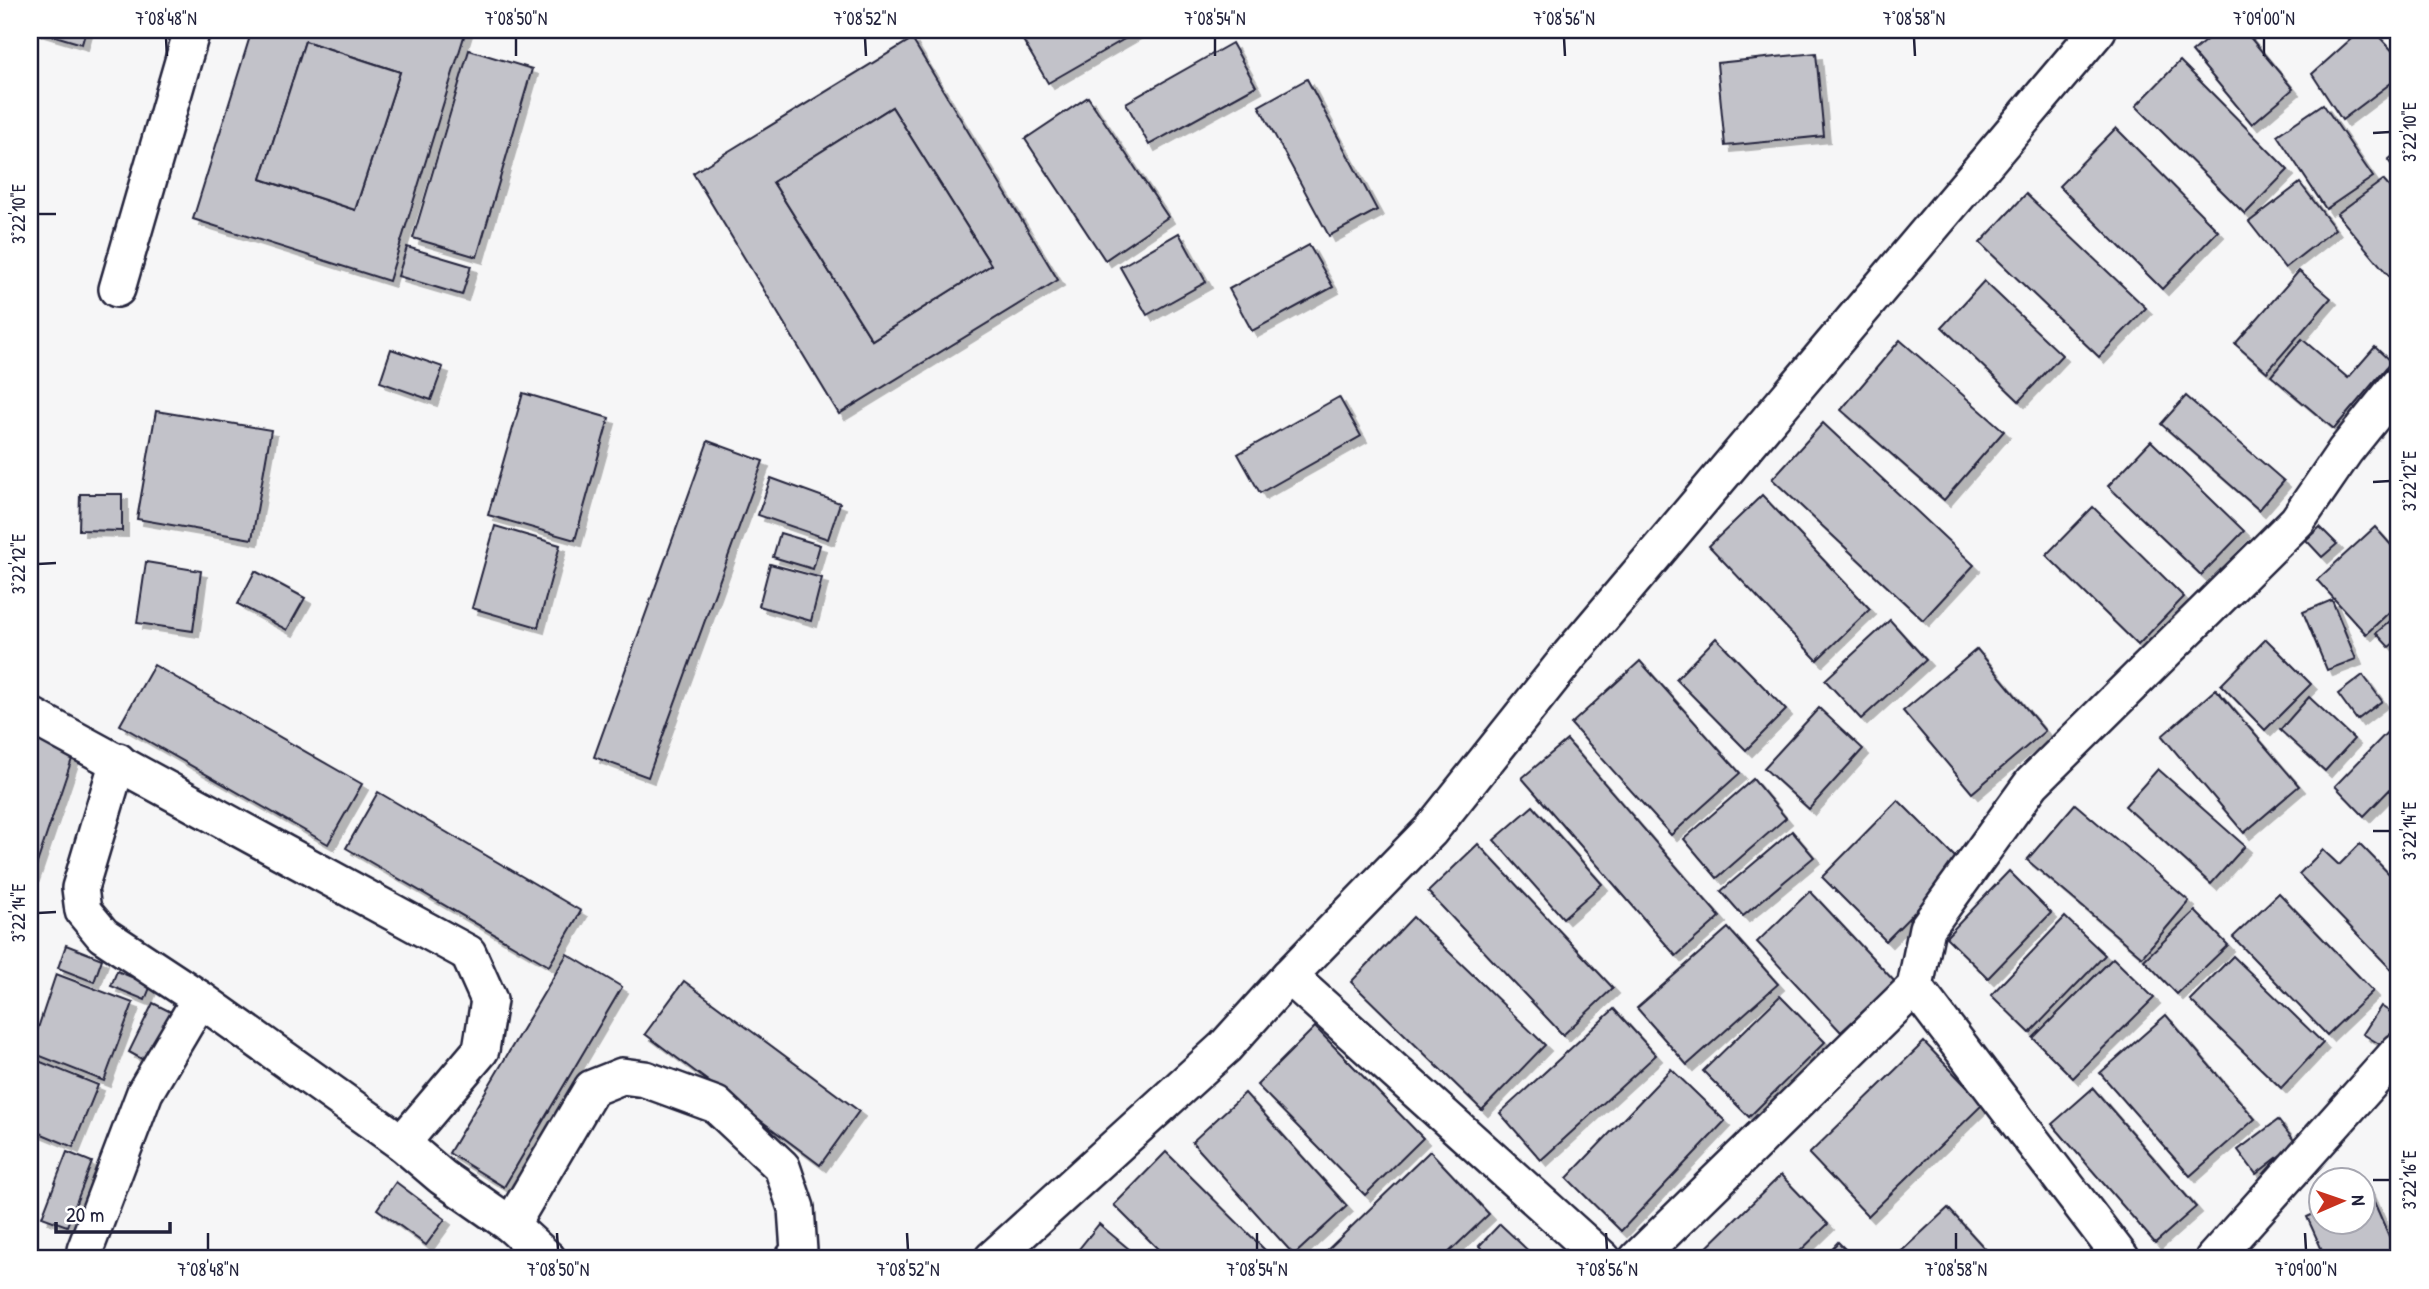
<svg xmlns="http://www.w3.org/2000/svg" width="2429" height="1289" font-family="'Patrick Hand',sans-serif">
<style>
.building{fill:#c2c2c9;stroke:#22223b;stroke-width:2;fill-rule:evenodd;filter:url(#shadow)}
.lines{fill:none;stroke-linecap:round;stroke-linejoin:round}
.minor-casing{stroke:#22223b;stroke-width:40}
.minor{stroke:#fff;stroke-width:35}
.ticks{fill:none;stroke:#22223b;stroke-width:2.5}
.neatline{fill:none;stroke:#22223b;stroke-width:2.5}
.ticks-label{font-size:18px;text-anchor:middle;fill:#22223b}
</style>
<defs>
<filter id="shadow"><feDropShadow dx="6" dy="6" stdDeviation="0" flood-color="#0004"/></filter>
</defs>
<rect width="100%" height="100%" fill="#f6f6f7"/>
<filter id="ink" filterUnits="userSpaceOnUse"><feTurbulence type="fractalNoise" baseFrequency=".0143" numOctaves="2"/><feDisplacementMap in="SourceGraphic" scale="14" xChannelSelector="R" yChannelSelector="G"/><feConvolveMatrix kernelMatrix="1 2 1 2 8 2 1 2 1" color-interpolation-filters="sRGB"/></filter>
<g filter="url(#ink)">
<g class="building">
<polygon points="35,30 86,30 82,44"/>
<path d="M252,30h214l-77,251 -196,-62zM305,41l95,31 -45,138 -94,-31z"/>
<polygon points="1017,30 1140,30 1048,83"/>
<polygon points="2218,30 2244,30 2293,89 2252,124 2192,52"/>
<polygon points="2361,30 2373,30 2399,58 2399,77 2342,120 2312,74"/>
<path d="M912,39l146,241 -219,134 -146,-241zM892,107l99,158 -119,75 -99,-158z"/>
<polygon points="305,41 400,72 355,210 261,179"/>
<polygon points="1232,43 1256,86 1149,145 1126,103"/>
<polygon points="469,50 532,69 477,257 413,238"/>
<polygon points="1816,53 1824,136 1725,146 1717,63"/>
<polygon points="2180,61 2288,170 2245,214 2136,106"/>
<polygon points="1307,79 1377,210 1329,236 1259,106"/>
<polygon points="1088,97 1168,217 1105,260 1025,139"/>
<polygon points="2323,104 2373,177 2326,209 2277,135"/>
<polygon points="892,107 991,265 872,340 773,182"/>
<polygon points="2116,128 2218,231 2162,289 2059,186"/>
<polygon points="2399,151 2399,175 2388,160"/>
<polygon points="2383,180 2399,198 2399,288 2337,214"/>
<polygon points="2300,183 2335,229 2285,268 2249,222"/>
<polygon points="2026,194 2146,308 2099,357 1980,243"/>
<polygon points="1179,233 1206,282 1147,315 1120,267"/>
<polygon points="1309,245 1333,287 1252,331 1229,289"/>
<polygon points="407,247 471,266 462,295 398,276"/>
<polygon points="2299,271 2331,298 2267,372 2235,344"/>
<polygon points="1984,281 2062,355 2019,401 1942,327"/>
<polygon points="2302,339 2348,378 2375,347 2391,362 2334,429 2271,376"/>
<polygon points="1900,340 2004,431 1944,500 1841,410"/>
<polygon points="391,349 443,367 431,400 380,382"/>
<polygon points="523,393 609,418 575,540 488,515"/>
<polygon points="2186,396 2284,481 2259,510 2161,424"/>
<polygon points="1339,397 1361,436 1260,493 1238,454"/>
<polygon points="156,411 271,430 252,539 137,519"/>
<polygon points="1823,423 1974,565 1923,620 1772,479"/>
<polygon points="708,441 763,461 648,777 594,757"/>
<polygon points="2151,441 2244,531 2201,575 2108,486"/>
<polygon points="771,478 840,503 828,539 758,515"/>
<polygon points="80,494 122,494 122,531 79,530"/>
<polygon points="1762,495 1870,609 1817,660 1709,546"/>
<polygon points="2093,507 2184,597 2138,645 2046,555"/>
<polygon points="495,526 560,545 538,627 472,608"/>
<polygon points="2320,527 2337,544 2322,557 2306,540"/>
<polygon points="2375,527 2399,554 2399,603 2366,634 2317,580"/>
<polygon points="780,533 820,545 813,569 773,557"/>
<polygon points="146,562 201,571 193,631 137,623"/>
<polygon points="770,564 822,578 811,621 759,606"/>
<polygon points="255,571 305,598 287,630 238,604"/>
<polygon points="2332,600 2356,659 2327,670 2303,612"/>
<polygon points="2395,617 2399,622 2399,639 2389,647 2376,633"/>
<polygon points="1890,620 1926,660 1861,719 1825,680"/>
<polygon points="1716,638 1786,710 1746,750 1676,679"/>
<polygon points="2266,639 2311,684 2265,730 2221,685"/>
<polygon points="1977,649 2045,731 1972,793 1903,711"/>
<polygon points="1640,661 1740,773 1671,835 1571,724"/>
<polygon points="154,665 362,784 328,844 120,725"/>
<polygon points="2363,675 2382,701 2357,720 2338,694"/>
<polygon points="2216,689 2299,786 2244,833 2162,736"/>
<polygon points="2309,697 2354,739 2325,771 2280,730"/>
<polygon points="1819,708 1863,749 1809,809 1764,768"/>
<polygon points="2399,720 2399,780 2364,816 2335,786"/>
<polygon points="30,735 75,750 32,878 30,877"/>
<polygon points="1567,740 1720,917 1676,956 1522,778"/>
<polygon points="2158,769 2245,846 2211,884 2125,806"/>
<polygon points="1753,779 1786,818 1717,878 1684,839"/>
<polygon points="378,792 581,911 549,966 346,848"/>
<polygon points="1898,800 1962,864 1886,941 1822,877"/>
<polygon points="2075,804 2189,901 2142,957 2027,860"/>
<polygon points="1533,806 1602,884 1563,918 1494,840"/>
<polygon points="1792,831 1814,857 1743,916 1721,891"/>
<polygon points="1478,844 1613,988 1563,1035 1428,892"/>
<polygon points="2360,844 2399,884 2399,961 2391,969 2299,874 2323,850 2339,865"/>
<polygon points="2009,871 2051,913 1988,978 1946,937"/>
<polygon points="1810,891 1895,982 1841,1032 1757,942"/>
<polygon points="2279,893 2373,991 2327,1035 2233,937"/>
<polygon points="2195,911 2228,945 2177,994 2144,960"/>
<polygon points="1413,917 1545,1045 1482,1110 1351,982"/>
<polygon points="2065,917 2105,955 2030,1033 1991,995"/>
<polygon points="1728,928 1778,984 1687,1065 1637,1008"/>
<polygon points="66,945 102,959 94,982 58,968"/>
<polygon points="567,954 622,987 504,1187 449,1153"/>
<polygon points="2233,956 2323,1043 2281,1088 2190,1000"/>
<polygon points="2113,958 2154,998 2073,1078 2033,1038"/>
<polygon points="117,971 151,985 145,1000 111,986"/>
<polygon points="56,974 133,1003 104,1081 30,1052"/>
<polygon points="684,981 859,1111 820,1165 645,1034"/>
<polygon points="1780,996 1825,1042 1749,1117 1703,1071"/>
<polygon points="153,1003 173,1013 149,1063 129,1052"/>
<polygon points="2381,1006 2399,1018 2399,1034 2389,1050 2363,1034"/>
<polygon points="1614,1009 1656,1055 1541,1160 1500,1113"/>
<polygon points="2166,1015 2255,1119 2190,1176 2100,1073"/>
<polygon points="1315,1027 1423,1138 1365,1195 1257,1085"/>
<polygon points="1924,1042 1983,1104 1868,1216 1809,1154"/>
<polygon points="31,1058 98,1085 73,1147 30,1129"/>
<polygon points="1671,1069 1725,1121 1621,1231 1567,1178"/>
<polygon points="2093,1088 2196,1207 2155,1243 2052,1124"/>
<polygon points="1245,1093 1347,1206 1294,1255 1192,1142"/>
<polygon points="2278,1120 2296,1143 2256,1174 2238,1150"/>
<polygon points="1430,1151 1489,1214 1442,1259 1318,1259"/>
<polygon points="67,1152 92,1162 67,1226 42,1217"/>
<polygon points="1166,1152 1274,1259 1168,1259 1114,1205"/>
<polygon points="1781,1175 1828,1224 1792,1259 1695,1259"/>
<polygon points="396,1182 445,1219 426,1245 377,1209"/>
<polygon points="2368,1188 2399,1259 2326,1259 2307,1217 2320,1211 2320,1222 2362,1222 2362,1191"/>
<polygon points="1948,1208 1988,1252 1980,1259 1893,1259"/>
<polygon points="1099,1224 1141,1259 1071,1259"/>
<polygon points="1500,1224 1537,1259 1492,1259 1479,1246"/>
<polygon points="1838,1242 1855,1259 1822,1259"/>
</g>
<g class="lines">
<g class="minor-casing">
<g id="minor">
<polyline points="117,289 192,30"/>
<polyline points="30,715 468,953 489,1000 481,1050 402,1143"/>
<polyline points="118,761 80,888 83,911 103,935 200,999 402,1143 442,1177 511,1225 548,1259"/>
<polyline points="1289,976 1603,1259"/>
<polyline points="1915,987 2122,1259"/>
<polyline points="511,1225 592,1088 622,1076 645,1079 716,1105 782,1167 796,1208 799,1251 793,1259"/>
<polyline points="85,1259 85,1250 145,1092 200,999"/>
<polyline points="992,1259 1225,1047 1289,976 1430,831 1570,655 2098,30"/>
<polyline points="1637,1259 1915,987 1927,928 2032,783 2297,521 2345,451 2399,384"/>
<polyline points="2213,1259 2399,1051"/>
</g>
</g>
<use href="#minor" class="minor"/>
</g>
</g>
<path class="ticks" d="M166,38l1,18M516,38v18M865,38l1,18M1215,38v18M1564,38l1,18M1914,38l1,18M2264,38v18M2373,133l17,-1M38,214h18M2373,482l17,-1M38,564l18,-1M2373,831h17M38,913l18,-1M2373,1180h17M208,1233v17M557,1233l1,17M907,1233l1,17M1257,1233v17M1606,1233l1,17M1956,1233v17M2305,1233l1,17"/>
<rect width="2429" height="1289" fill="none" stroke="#fff" stroke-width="77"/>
<g transform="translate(2342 1201) rotate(88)"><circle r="33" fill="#ffffff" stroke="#a7a7b1" stroke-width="2"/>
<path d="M0-5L12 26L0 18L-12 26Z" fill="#c8321e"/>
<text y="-10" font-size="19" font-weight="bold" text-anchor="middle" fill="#22223b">N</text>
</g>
<path d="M56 1222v10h114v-10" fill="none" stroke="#22223b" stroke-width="3.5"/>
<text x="66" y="1222" font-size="21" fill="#22223b" stroke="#ffffff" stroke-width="5" paint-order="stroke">20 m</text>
<rect x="38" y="38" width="2352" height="1212" class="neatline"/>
<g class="ticks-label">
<text x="166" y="25">7°08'48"N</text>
<text x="516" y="25">7°08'50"N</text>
<text x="865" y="25">7°08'52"N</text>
<text x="1215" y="25">7°08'54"N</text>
<text x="1564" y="25">7°08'56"N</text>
<text x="1914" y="25">7°08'58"N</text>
<text x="2264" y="25">7°09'00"N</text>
<text transform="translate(2410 132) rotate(-90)" y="6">3°22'10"E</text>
<text transform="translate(19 214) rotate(-90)" y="6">3°22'10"E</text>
<text transform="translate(2410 481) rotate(-90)" y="6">3°22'12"E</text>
<text transform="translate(19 564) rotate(-90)" y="6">3°22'12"E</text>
<text transform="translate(2410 831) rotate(-90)" y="6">3°22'14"E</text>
<text transform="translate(19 913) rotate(-90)" y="6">3°22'14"E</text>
<text transform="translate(2410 1180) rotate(-90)" y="6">3°22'16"E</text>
<text x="208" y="1276">7°08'48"N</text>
<text x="558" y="1276">7°08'50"N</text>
<text x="908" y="1276">7°08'52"N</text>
<text x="1257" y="1276">7°08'54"N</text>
<text x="1607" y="1276">7°08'56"N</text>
<text x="1956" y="1276">7°08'58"N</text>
<text x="2306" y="1276">7°09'00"N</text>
</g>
</svg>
